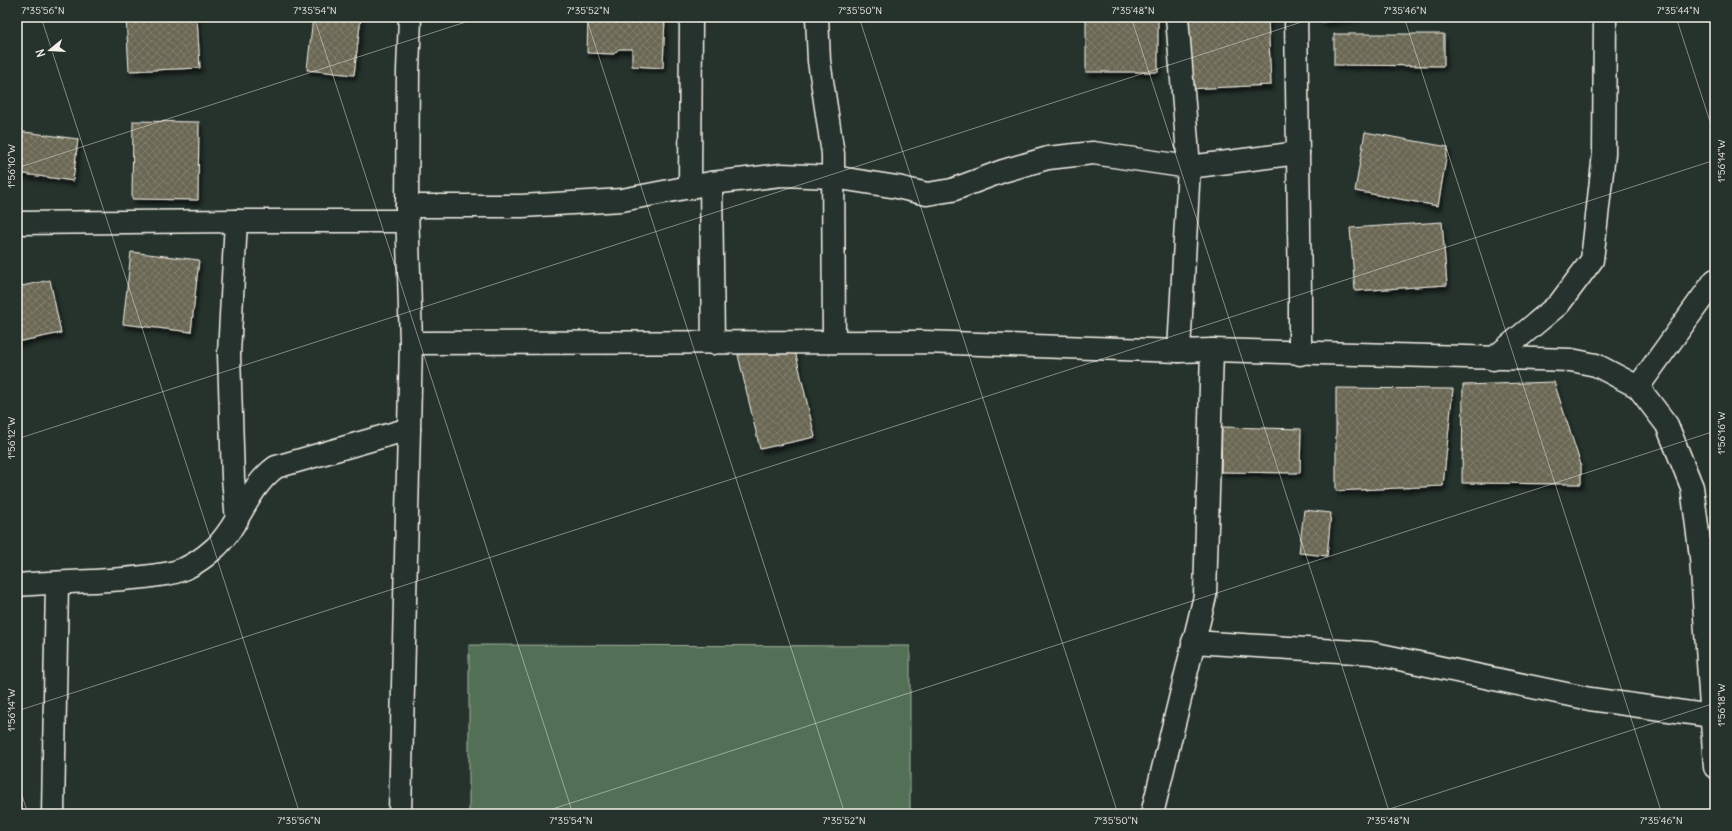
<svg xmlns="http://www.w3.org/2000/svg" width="1732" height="831" font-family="Delius,sans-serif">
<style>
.pitch{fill:#537057;stroke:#a4b0a0}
.building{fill:url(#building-cross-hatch);stroke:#f4f1e8;filter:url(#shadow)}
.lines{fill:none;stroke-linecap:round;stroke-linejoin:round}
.minor-casing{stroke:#f4f1e8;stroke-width:25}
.minor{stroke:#26332d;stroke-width:22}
.ticks{fill:none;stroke:#f4f1e8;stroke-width:1;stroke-opacity:0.45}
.neatline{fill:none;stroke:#f4f1e8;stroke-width:1.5}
.ticks-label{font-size:10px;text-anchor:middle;fill:#f4f1e8}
</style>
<defs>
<pattern id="building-cross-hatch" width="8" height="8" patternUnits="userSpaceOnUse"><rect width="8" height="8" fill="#6b6854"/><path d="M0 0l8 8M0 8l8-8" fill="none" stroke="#817e6d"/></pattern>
<filter id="shadow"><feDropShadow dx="2.5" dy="4.5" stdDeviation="2" flood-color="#0009"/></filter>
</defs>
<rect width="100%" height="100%" fill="#26332d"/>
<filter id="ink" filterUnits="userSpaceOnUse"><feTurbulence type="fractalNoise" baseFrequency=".025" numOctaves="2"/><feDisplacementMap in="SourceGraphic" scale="8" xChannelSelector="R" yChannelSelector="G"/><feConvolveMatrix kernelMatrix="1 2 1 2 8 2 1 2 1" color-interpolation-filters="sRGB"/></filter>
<g filter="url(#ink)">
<polygon class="pitch" points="469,645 910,646 910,814 469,814"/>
<g class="building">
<polygon points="126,17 197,17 200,68 129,71"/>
<polygon points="313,17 361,17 354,75 307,70"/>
<polygon points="588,17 665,17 663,68 632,66 632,49 619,49 614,54 587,53"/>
<rect x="1086" y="17" width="72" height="55"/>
<polygon points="1184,17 1268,17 1271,85 1188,89"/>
<polygon points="1322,17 1359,17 1322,22"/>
<polygon points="1334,34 1444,34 1444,66 1334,65"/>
<polygon points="133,121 199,122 198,200 132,199"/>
<polygon points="17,131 78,139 73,181 17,173"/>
<polygon points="1365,132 1448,147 1438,206 1355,191"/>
<polygon points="1442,222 1447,285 1355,291 1350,228"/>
<polygon points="131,252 199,260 191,332 123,324"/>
<polygon points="50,280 61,333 17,342 17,287"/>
<polygon points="793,342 815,437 760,449 738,355"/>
<polygon points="1554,382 1581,465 1581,484 1462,483 1463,385"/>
<polygon points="1336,388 1453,389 1443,486 1336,491"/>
<polygon points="1222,427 1301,429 1300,473 1221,472"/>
<polygon points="1304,510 1331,513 1327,556 1299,553"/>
</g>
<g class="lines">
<g class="minor-casing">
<g id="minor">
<polyline points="817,17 819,61 833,154 834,342"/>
<polyline points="1177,17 1189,167 1179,351"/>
<polyline points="1296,17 1300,294 1300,354"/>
<polyline points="711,183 713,343"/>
<polyline points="690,188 691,17"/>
<polyline points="407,206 522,206 622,200 711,183 782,175 833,177 897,187 927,194 952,190 1003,171 1048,158 1093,153 1189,167 1298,153"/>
<polyline points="236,221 229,354 233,478 237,520"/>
<polyline points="17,223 236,221 407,221"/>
<polyline points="411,343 924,342 1179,351 1212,350 1571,360 1596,365 1638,387 1667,425 1692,487 1701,557 1715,767"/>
<polyline points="1493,359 1559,304 1592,260 1604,154 1605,17"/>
<polyline points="1638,387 1715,280"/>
<path d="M17,585c26,-2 53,-3 79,-4 26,-2 53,-3 79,-9 15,-4 29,-14 41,-25 24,-23 32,-60 60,-80l133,-38"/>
<polyline points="1193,642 1371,653 1590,699 1712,716"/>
<polyline points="53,814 57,583"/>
<polyline points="400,814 411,343 407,206 408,71 410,17"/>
<polyline points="1152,814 1205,596 1212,350"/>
</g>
</g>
<use href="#minor" class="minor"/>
</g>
</g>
<path class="ticks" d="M41,17l259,797M314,17l259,797M586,17l259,797M859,17l259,797M1131,17l259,797M1404,17l258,797M1676,17l39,120M17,168l464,-151M17,439l1300,-422M17,711l1698,-551M17,780l11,34M537,814l1178,-383M1374,814l341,-111"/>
<rect width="1732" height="831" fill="none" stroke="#26332d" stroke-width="44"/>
<g transform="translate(50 50) rotate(252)" stroke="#26332d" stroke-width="3" paint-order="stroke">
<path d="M0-3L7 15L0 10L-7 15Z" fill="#f4f1e8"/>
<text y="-6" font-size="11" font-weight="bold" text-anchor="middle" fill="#f4f1e8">N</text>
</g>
<rect x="22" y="22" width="1688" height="787" class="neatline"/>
<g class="ticks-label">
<text x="43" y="14">7°35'56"N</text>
<text x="315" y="14">7°35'54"N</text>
<text x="588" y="14">7°35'52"N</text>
<text x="860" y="14">7°35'50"N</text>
<text x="1133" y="14">7°35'48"N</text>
<text x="1405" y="14">7°35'46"N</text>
<text x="1678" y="14">7°35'44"N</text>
<text transform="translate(1721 161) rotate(-90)" y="4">1°56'14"W</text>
<text transform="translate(11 166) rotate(-90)" y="4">1°56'10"W</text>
<text transform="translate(1721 433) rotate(-90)" y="4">1°56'16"W</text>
<text transform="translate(11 438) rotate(-90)" y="4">1°56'12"W</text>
<text transform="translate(1721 705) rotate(-90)" y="4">1°56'18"W</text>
<text transform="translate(11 710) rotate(-90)" y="4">1°56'14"W</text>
<text x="299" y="824">7°35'56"N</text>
<text x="571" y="824">7°35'54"N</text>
<text x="844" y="824">7°35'52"N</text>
<text x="1116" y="824">7°35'50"N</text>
<text x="1388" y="824">7°35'48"N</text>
<text x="1661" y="824">7°35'46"N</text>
</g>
</svg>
